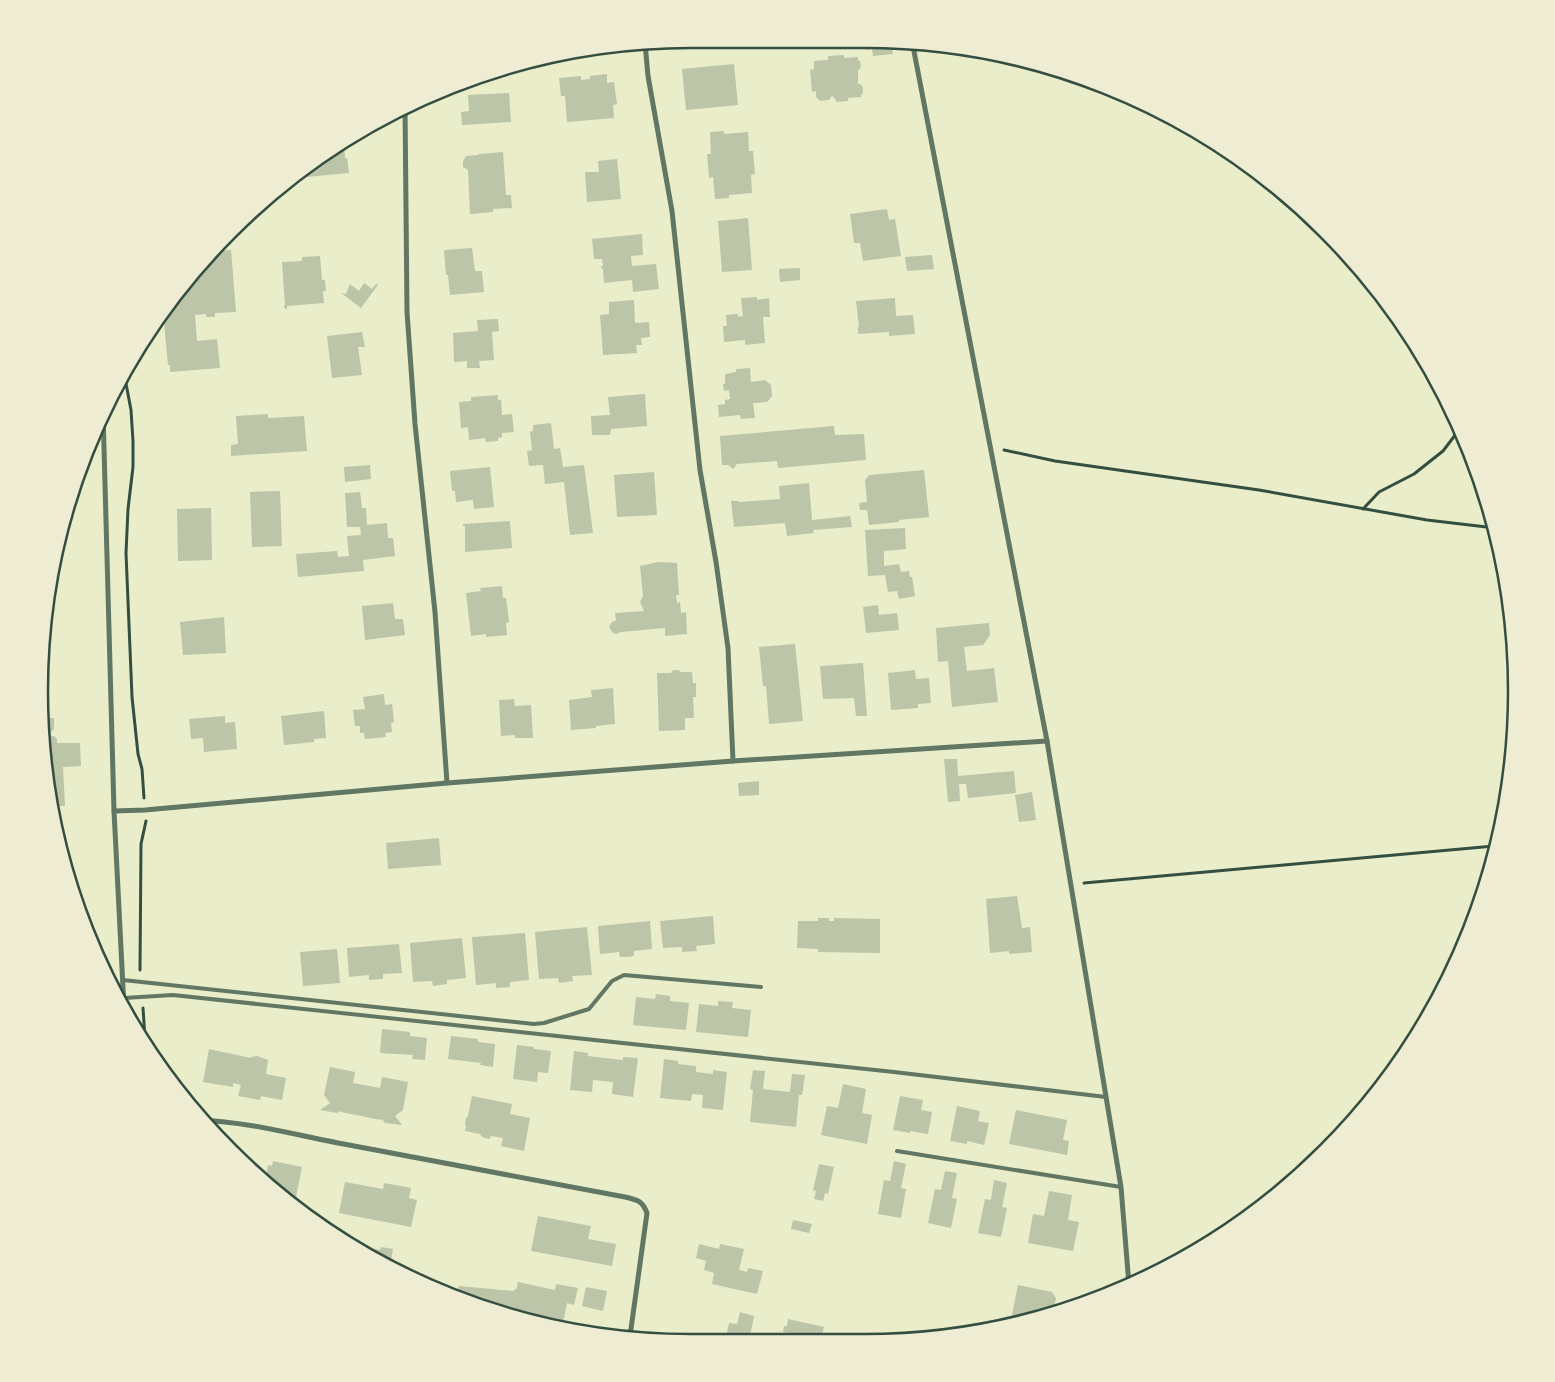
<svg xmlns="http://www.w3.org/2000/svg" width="1555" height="1382" font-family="'Roboto Condensed',sans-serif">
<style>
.building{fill:#bcc5a7}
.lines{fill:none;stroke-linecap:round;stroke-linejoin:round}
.path{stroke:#344e41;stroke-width:3}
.service{stroke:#617663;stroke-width:4}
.minor{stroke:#617663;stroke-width:5}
.rim{fill:none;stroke:#344e41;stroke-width:2.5}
</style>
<rect width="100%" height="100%" fill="#e9edc9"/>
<g class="building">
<polygon points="864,40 891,40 893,54 873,56 872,49 866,50"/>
<polygon points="606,47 607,51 545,58 563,51"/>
<polygon points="844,55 844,58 858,57 858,60 860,61 861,67 858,71 858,84 860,84 863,87 863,93 861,95 861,97 848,98 848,101 836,102 836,100 832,96 829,100 820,101 816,97 816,91 812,92 810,70 814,69 814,61 828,60 828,56"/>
<polygon points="734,64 738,105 686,110 682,69"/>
<polygon points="607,74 607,83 614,82 617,104 613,105 614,118 567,122 565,96 561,96 559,78 581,76 581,80 590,79 590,76"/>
<polygon points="509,93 511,122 462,125 461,112 469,111 468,95"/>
<polygon points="724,131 724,134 748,132 749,151 753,151 755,174 751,175 752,193 729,195 729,198 715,199 713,177 709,178 707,154 711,154 710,132"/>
<polygon points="344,143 345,158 347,158 349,173 306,177 305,167"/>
<polygon points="503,152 506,195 511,195 512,208 493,209 493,212 470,214 468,170 463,167 463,161 466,156 478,155 479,154"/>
<polygon points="617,159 621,199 587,202 585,172 599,172 598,161"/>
<polygon points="887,209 889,220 895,219 901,256 863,261 860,243 854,243 850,214"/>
<polygon points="748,218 752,270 722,272 718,221"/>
<polygon points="642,234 643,255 631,256 632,266 656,264 659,289 633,292 632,280 604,283 603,269 602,269 601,266 603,266 602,259 594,259 592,239"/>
<polygon points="472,248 475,271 482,271 484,292 450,295 448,275 446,275 444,250"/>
<polygon points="231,250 236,312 215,313 215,317 206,317 206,314 195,315 197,341 217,339 220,368 170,372 170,365 168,365 163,311 174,294 216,251"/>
<polygon points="932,255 934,269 907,271 905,257"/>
<polygon points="320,256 322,280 325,280 326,291 323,291 324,303 287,306 287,309 285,309 284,305 285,305 282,262 302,261 302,257"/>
<polygon points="800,268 800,280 780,282 779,269"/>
<polygon points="364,283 372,289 376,284 378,285 361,308 341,293 346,294 350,284 359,291"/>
<polygon points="757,297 757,300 769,298 770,317 763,317 765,343 745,345 745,340 724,342 723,326 727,326 726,315 738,314 738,317 743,316 741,298"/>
<polygon points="895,298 896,316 913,315 915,334 889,336 889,332 858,334 858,327 859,327 856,301"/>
<polygon points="634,300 635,323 649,322 650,337 641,338 642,345 636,345 637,353 603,355 600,315 609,314 609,302"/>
<polygon points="498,319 499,331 492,332 494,360 479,361 480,368 467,368 467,361 454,362 453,333 478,331 477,320"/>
<polygon points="362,332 365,347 358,347 362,375 332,378 327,336"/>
<polygon points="750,368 751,382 765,380 771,385 772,396 767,402 753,403 755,418 741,419 740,415 719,417 718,405 725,404 725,400 730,399 729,390 724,391 723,384 725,384 725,374 736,372 736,369"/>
<polygon points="645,394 647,426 611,429 610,435 592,435 591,416 610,415 608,397"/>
<polygon points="498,395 498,400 501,400 502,415 512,414 514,432 502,433 502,437 498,438 498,441 486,442 485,438 469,440 468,427 461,428 459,402 471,401 471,397"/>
<polygon points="268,414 268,418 304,416 307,451 231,456 231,445 238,444 236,416"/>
<polygon points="551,423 554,449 560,448 563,467 584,465 593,533 570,535 564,482 545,484 543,465 529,466 527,451 532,450 530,432 533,431 533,425"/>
<polygon points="834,426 835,435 864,434 866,460 778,468 777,461 737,464 733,469 728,465 722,465 720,436"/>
<polygon points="370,465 371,479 345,482 344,467"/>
<polygon points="490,467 494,507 474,509 473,500 456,502 455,491 452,491 450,471"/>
<polygon points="924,470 929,517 899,520 899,522 869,525 867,510 860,510 859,503 867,502 865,480 869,475"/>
<polygon points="654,472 657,515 617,517 614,475"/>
<polygon points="809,483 812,520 850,516 852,527 813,530 814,533 787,536 785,523 734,527 731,501 739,501 739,502 780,499 779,486"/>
<polygon points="280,491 282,546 252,547 250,492"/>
<polygon points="360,492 362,508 366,508 367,525 387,523 388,538 393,538 395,556 363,560 364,571 298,577 296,554 337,551 338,557 349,556 347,536 361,535 360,527 347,527 345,493"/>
<polygon points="211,508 212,560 178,561 177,509"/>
<polygon points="510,521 512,548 465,552 465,526 463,526 463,524"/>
<polygon points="905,528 906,549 884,551 884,566 899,564 901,572 909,571 910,577 912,577 915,596 899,599 897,591 888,592 885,575 868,576 865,530"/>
<polygon points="658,562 677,563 679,595 676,595 677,603 680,602 681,613 686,612 687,634 665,636 665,628 621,632 616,634 612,632 609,627 611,623 616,620 615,613 644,611 640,602 643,596 640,566"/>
<polygon points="502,586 503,598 506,598 509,622 506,623 507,635 486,637 486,634 471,636 466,593 481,591 480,588"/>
<polygon points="393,603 395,619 403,619 405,635 365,640 362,606"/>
<polygon points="878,605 879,615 897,613 899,630 866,633 863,607"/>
<polygon points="224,617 226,653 183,655 180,622"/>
<polygon points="989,623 990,635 983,645 964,647 967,671 994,668 998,702 952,707 948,661 938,662 936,628"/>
<polygon points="795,644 803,721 769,724 766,686 763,686 759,647"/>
<polygon points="863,663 867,716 856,716 854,698 823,699 820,666"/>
<polygon points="673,670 678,670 681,672 692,672 693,683 696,683 696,697 693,697 694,718 685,718 685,730 659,731 657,673 671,673"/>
<polygon points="915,670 916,679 929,678 931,703 918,704 918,708 891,710 888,673"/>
<polygon points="613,688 615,724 596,726 596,728 571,730 569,700 592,697 591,690"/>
<polygon points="384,694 385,705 392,704 394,722 391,723 392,732 385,733 386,737 365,739 364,733 360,733 360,726 355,726 353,710 365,709 363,697"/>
<polygon points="514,699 515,706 531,705 533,738 515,738 515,735 501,736 499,700"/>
<polygon points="324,711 326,738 314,739 314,742 284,745 281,716"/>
<polygon points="225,716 225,723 235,722 237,749 204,752 203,738 191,739 189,719"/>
<polygon points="42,718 54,718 54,729 51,732 51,736 54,736 57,739 57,743 80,743 81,766 63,767 65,806 54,806"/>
<polygon points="944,759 957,759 958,776 1014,771 1016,793 968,798 966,784 959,784 960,801 948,802"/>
<polygon points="759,781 759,795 739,796 738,783"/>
<polygon points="1032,792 1036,820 1019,822 1015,795"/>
<polygon points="439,838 441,865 388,869 386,843"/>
<polygon points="1017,896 1022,928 1030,927 1032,952 1009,954 1009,951 990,953 986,899"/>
<polygon points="713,916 715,944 696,946 697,951 682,952 682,947 663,948 660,921"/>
<polygon points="818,918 829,918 829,921 834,921 834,918 880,919 880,953 818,952 818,949 797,948 798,921 818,921"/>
<polygon points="650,921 652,949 634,951 634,956 627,957 620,957 619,952 600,954 598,926"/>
<polygon points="587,927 592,975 572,976 573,981 559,983 558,978 539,979 535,932"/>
<polygon points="525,933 529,980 510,982 510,987 496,988 496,983 476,985 472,937"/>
<polygon points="462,938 466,978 447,980 447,984 433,986 432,981 413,982 410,943"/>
<polygon points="399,944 402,973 383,974 383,979 369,980 369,975 349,977 347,948"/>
<polygon points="337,949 340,983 303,986 300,952"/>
<polygon points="656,994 670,996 670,1001 689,1003 686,1030 633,1025 636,997 655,999"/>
<polygon points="718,1001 733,1002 732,1008 751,1010 748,1037 696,1032 699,1004 718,1006"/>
<polygon points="382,1029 410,1032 410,1036 427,1038 425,1060 412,1059 413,1055 380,1053"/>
<polygon points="451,1036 478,1039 478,1042 495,1044 493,1067 480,1065 481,1063 448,1059"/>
<polygon points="517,1045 534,1047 534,1049 551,1051 548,1073 538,1072 537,1082 513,1079"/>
<polygon points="209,1049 251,1058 251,1057 257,1056 268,1060 266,1074 286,1078 282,1100 261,1096 260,1100 238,1096 241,1085 233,1083 233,1087 203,1082"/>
<polygon points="574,1051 588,1053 588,1056 605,1058 623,1060 623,1057 638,1058 633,1097 612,1094 613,1082 593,1080 592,1092 570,1090"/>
<polygon points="664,1059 678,1061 678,1064 696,1066 696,1072 713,1074 713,1070 727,1072 723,1110 702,1108 703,1095 692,1094 691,1101 660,1098"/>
<polygon points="330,1067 355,1072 353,1083 380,1088 382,1077 408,1082 403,1110 395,1116 402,1125 385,1123 382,1119 381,1120 341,1112 340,1111 337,1113 320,1110 330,1103 324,1095"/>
<polygon points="753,1070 765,1071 763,1089 790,1092 792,1074 805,1075 802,1095 799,1095 796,1127 750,1122 753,1090 750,1089"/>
<polygon points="843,1084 866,1089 862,1113 872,1115 867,1144 821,1135 827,1106 838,1108"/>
<polygon points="472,1096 512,1104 510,1114 530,1118 524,1151 501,1146 503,1138 491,1136 489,1139 482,1137 480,1134 465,1131 466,1126 465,1124 466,1118 468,1116"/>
<polygon points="900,1096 923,1100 921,1110 932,1112 928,1134 910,1131 910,1133 893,1130"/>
<polygon points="957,1106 980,1111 978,1121 989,1123 984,1145 967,1141 967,1144 950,1141"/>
<polygon points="1016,1110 1067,1120 1063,1140 1069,1141 1067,1155 1009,1144"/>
<polygon points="235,1153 247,1156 245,1163 244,1161"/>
<polygon points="273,1161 302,1167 296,1197 278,1193 259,1176 266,1177 268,1165 272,1166"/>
<polygon points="894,1161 906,1164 901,1188 906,1189 901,1218 878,1214 884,1180 890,1181"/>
<polygon points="819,1164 834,1167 828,1194 825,1193 823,1201 814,1199 816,1191 813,1190"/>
<polygon points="945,1171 957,1173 952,1198 957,1199 951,1228 928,1223 935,1189 941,1190"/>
<polygon points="994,1180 1007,1183 1002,1207 1007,1208 1001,1237 978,1233 985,1199 991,1200"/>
<polygon points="345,1182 383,1189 384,1183 411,1188 409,1198 417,1200 411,1227 339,1213"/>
<polygon points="1049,1191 1072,1195 1068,1220 1079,1222 1073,1251 1028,1243 1033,1214 1044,1216"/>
<polygon points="538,1216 591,1226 588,1239 616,1244 612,1266 531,1251"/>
<polygon points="793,1220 812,1224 809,1233 791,1229"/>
<polygon points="699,1244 719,1249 720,1244 744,1249 739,1270 747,1272 748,1268 763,1271 757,1294 712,1284 714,1273 704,1270 706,1261 696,1258"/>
<polygon points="352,1245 380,1250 381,1247 393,1249 390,1266 393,1266 392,1270"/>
<polygon points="518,1282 555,1290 556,1284 578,1288 574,1305 567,1303 562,1328 522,1321 451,1294 453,1291 458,1289 459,1286 513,1291 517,1288"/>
<polygon points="1018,1285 1052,1292 1056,1298 1053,1312 1056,1312 1033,1321 1010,1325"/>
<polygon points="586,1287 607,1291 603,1311 582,1306"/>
<polygon points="740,1312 754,1316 749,1342 725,1342 729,1323 737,1324"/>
<polygon points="788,1319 824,1327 821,1340 783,1332 784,1326 787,1326"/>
</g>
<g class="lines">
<g class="path">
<polyline points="124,373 131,410 133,441 133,467 128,509 126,553 132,697 138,754 142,769 144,798"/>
<polyline points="1004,450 1055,461 1259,490 1427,520 1495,528"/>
<polyline points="1363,509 1379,492 1414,474 1443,451 1459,430"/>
<polyline points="1084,883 1494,846"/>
<polyline points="140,970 141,844 146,821"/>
<polyline points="143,1008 145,1038"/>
</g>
<g class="service">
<polyline points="123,980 534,1024 544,1023 589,1009 612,981 624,975 761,987"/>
<polyline points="124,998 173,995 894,1072 1106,1097"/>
<polyline points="897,1151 1121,1187"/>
</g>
<g class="minor">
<polyline points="912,41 1047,741 1121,1187 1129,1285"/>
<polyline points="645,43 648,76 672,211 700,470 716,562 728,648 733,761"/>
<polyline points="405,105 407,312 415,424 435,612 447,783"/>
<polyline points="103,411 114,811 124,1007"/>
<polyline points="114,811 145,810 447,783 733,761 1047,741"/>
<path d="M200,1120c50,2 99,16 149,25 92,18 184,35 276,52 12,3 17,3 22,16l-16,116 -3,10"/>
</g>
</g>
<path d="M0 0H1555V1382H0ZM691 48H865A643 643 0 0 1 1508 691V691A643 643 0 0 1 865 1334H691A643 643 0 0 1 48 691V691A643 643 0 0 1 691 48Z" fill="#eeecd3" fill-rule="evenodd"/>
<path class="rim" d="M691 48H865A643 643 0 0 1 1508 691V691A643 643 0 0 1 865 1334H691A643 643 0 0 1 48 691V691A643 643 0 0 1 691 48Z"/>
</svg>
